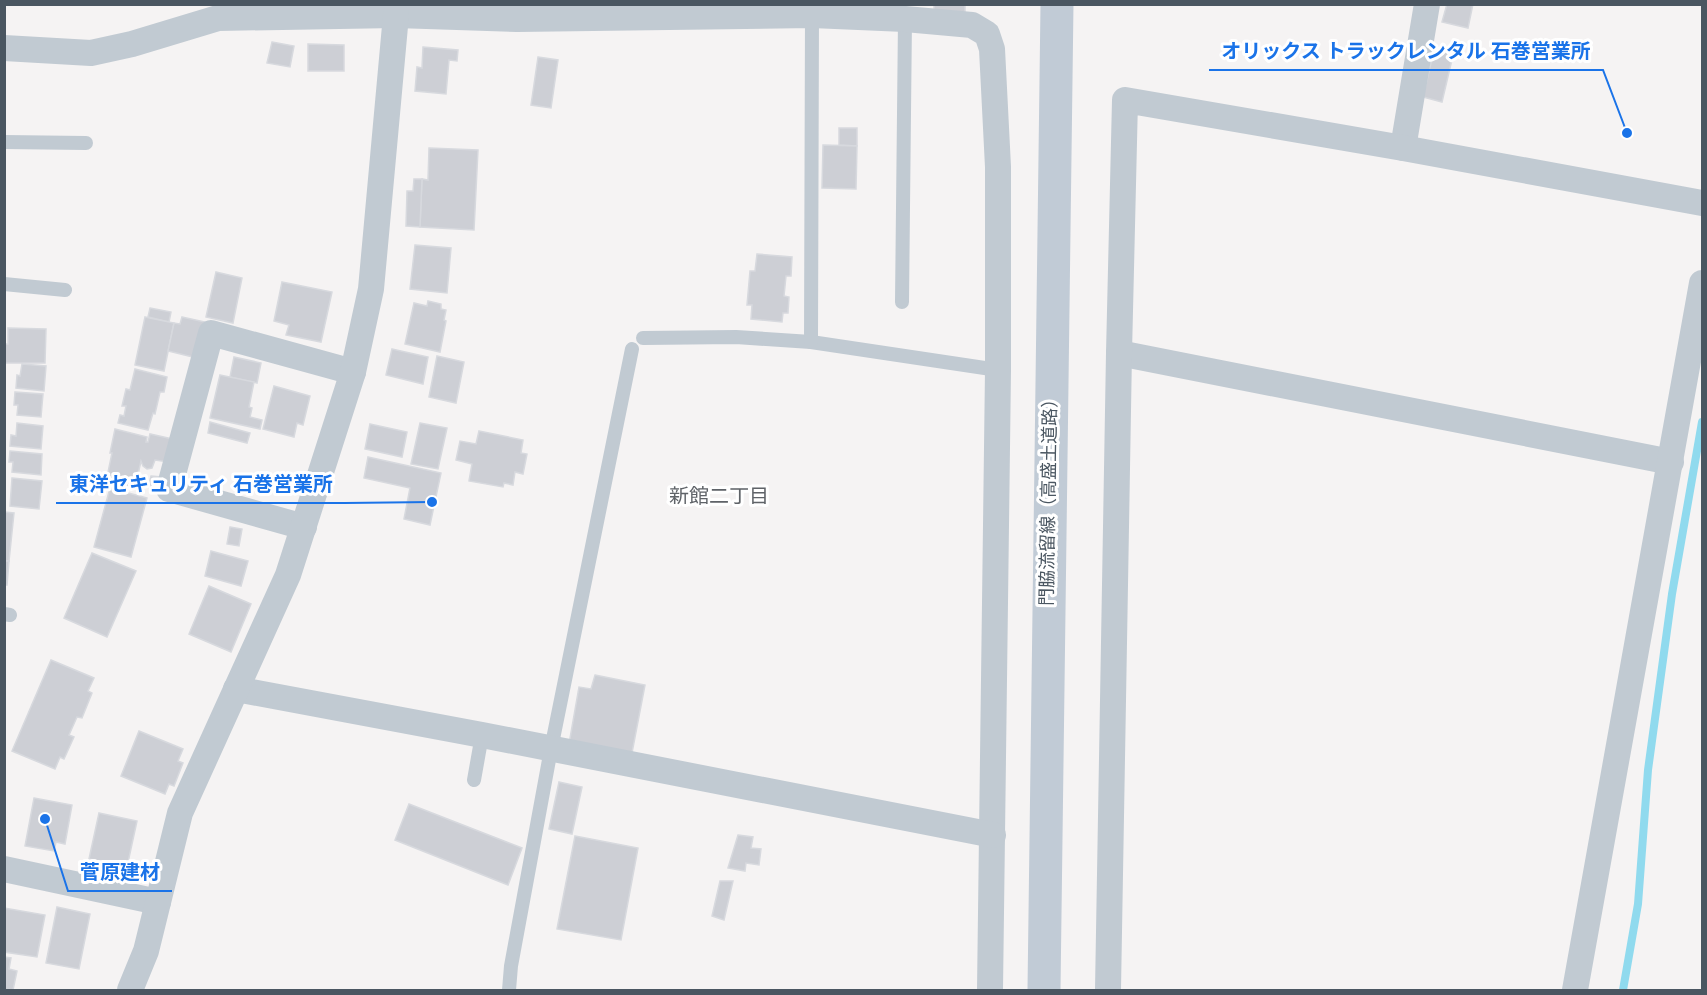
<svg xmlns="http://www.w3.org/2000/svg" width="1707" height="995" font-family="Overpass,'Noto Sans JP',sans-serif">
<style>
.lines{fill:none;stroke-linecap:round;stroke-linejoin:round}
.stream{stroke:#90daee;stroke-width:8}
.building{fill:#cdcfd5;stroke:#d7d9de;stroke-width:1.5}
.lane{stroke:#c1cad2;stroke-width:14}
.street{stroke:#c1cad2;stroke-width:26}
.secondary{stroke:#c1cbd6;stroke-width:33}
.labels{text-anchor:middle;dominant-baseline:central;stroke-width:6;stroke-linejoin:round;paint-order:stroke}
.street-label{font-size:18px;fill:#4a5661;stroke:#fff}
.neighbourhood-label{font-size:20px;fill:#5f6368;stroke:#fff}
.leader{fill:none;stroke:#1a73e8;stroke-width:2}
.callout-dot{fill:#1a73e8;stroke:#fff;stroke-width:2}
.callout-label{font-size:20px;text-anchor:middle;font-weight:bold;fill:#1a73e8;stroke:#fff;stroke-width:6;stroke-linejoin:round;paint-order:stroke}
</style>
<rect width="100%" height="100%" fill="#f5f3f3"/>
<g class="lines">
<polyline class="stream" points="1623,990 1638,904 1648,770 1672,594 1702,422"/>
</g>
<g class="building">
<polygon points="934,4 965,4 965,13 934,11"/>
<polygon points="1447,4 1473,4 1468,28 1442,22"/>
<polygon points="272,42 294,46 290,67 267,63"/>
<polygon points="308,44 344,45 344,71 308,71"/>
<polygon points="1435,46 1454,51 1442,102 1423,97"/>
<polygon points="423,47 458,50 457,61 449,60 446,94 415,91 417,67 422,68"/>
<polygon points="538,57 558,60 551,108 531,105"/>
<polygon points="839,128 857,128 857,146 839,145"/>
<polygon points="823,145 857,146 856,189 822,188"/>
<polygon points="429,148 478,150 474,230 420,227 422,179 428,180"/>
<polygon points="414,179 422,179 420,227 406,226 407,191 413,191"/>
<polygon points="415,245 451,248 447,293 410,289"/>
<polygon points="757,254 792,257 791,276 786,276 784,296 789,297 788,313 783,313 782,322 751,319 752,305 747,305 750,271 755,271"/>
<polygon points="216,272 242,278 233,323 206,317"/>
<polygon points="282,282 332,292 321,342 286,335 289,325 274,321"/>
<polygon points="428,301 441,304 441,309 446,310 444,320 446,321 440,352 405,344 414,303 427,306"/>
<polygon points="150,308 171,312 169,322 148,317"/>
<polygon points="145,317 174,323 164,371 135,365"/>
<polygon points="182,317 205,322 197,358 168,351 174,323 180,324"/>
<polygon points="8,328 46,329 45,363 4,363 4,344 8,344"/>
<polygon points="392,349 428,357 423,384 386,375"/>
<polygon points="437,356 464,362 456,403 429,397"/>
<polygon points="234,357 261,363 257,383 230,377"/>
<polygon points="22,364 46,366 44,391 16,388 17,375 20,376"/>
<polygon points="135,369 167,377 164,392 160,392 155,414 153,413 148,430 118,423 120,415 124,416 126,406 122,406 126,389 130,390"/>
<polygon points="220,375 254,382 249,407 252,408 250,417 262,420 260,429 210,418"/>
<polygon points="274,386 310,396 303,425 297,423 294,437 263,429"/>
<polygon points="15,392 43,394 41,417 17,415 18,405 14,405"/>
<polygon points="210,422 250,433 247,443 208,433"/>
<polygon points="17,423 43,426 41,449 10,446 11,435 16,436"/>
<polygon points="420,423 447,428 438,469 411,464"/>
<polygon points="370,424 407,432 402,457 365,449"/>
<polygon points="115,429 147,437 146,442 148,442 150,434 173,439 168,462 155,460 152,468 147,469 143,466 141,461 135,488 106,482 112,453 110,453"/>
<polygon points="479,431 523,440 521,453 527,454 523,474 515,472 513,485 504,483 503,487 469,481 472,464 456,460 460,441 476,444"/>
<polygon points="10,451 42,454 41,475 12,472 13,462 9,462"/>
<polygon points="368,457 441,473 430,525 404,519 410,488 364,478"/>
<polygon points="151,476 161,477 159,488 149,486"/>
<polygon points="12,478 42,481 39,509 10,506"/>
<polygon points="110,488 147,498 131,557 94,547"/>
<polygon points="4,512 14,513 9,561 4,561"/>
<polygon points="230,527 242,529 239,546 227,544"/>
<polygon points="211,551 248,561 241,586 205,576"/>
<polygon points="92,553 136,571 107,637 64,618"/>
<polygon points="4,561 9,561 7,585 4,585"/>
<polygon points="209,586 251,604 231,652 189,634"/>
<polygon points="51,660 94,678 88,691 92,693 82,718 77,717 69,735 74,737 64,759 60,757 55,769 12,751"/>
<polygon points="595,675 645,685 631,758 569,744 579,687 591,689"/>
<polygon points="139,731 183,749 178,761 183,763 174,786 169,784 165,794 121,776"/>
<polygon points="559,782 582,787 572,834 549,829"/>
<polygon points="34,798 72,805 65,844 56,842 54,851 25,846"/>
<polygon points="409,804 522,848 508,885 395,840"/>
<polygon points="99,813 137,821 127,867 89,859"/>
<polygon points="738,835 753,837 751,848 761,849 759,865 746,863 745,871 728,868"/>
<polygon points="575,836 638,848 621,940 557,929"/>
<polygon points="720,881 733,881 724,920 712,916"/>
<polygon points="57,907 90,914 79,969 46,963"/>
<polygon points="4,908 45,915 37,957 4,952"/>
<polygon points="4,957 11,958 9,969 17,971 13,990 4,990"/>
</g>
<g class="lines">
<g class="lane">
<polyline points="4,142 86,143"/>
<polyline points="4,284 65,290"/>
<polyline points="902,302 905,19"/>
<polyline points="643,338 736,337 811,342 998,370"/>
<polyline points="811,342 812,15"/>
<polyline points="4,614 10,615"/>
<polyline points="474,780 482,735"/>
<polyline points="509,990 511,966 551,749 632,349"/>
</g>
<g class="street">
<polyline points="4,48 91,53 132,44 218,18 396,15 517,19 812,15 905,19 972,25 987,34 992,49 998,167 998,370 990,990"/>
<polyline points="1403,148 1427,4"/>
<polyline points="1119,353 1671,462"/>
<polyline points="304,527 169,489 211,333 353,372"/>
<polyline points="236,689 482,735 993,835"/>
<polyline points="4,869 158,902"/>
<polyline points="130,990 146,951 180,813 288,575 353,372 371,289 396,15"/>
<polyline points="1108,990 1119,353 1125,100 1403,148 1702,203"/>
<polyline points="1575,990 1702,283"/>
</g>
<polyline class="secondary" points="1044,990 1057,4"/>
</g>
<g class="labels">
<g class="street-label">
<text transform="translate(1050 498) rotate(-89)">門脇流留線（高盛土道路）</text>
</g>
<g class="neighbourhood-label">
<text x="719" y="498">新館二丁目</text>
</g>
</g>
<path class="leader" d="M1627 133L1603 70H1209M432 502L345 503H56M45 819L68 891H172"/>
<g class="callout-dot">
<circle cx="1627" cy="133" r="6"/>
<circle cx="432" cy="502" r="6"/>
<circle cx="45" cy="819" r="6"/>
</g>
<g class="callout-label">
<text x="1406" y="58">オリックス トラックレンタル 石巻営業所</text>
<text x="201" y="491">東洋セキュリティ 石巻営業所</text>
<text x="120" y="879">菅原建材</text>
</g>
<rect width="1707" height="995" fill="none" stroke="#4a5661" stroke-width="12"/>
</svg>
